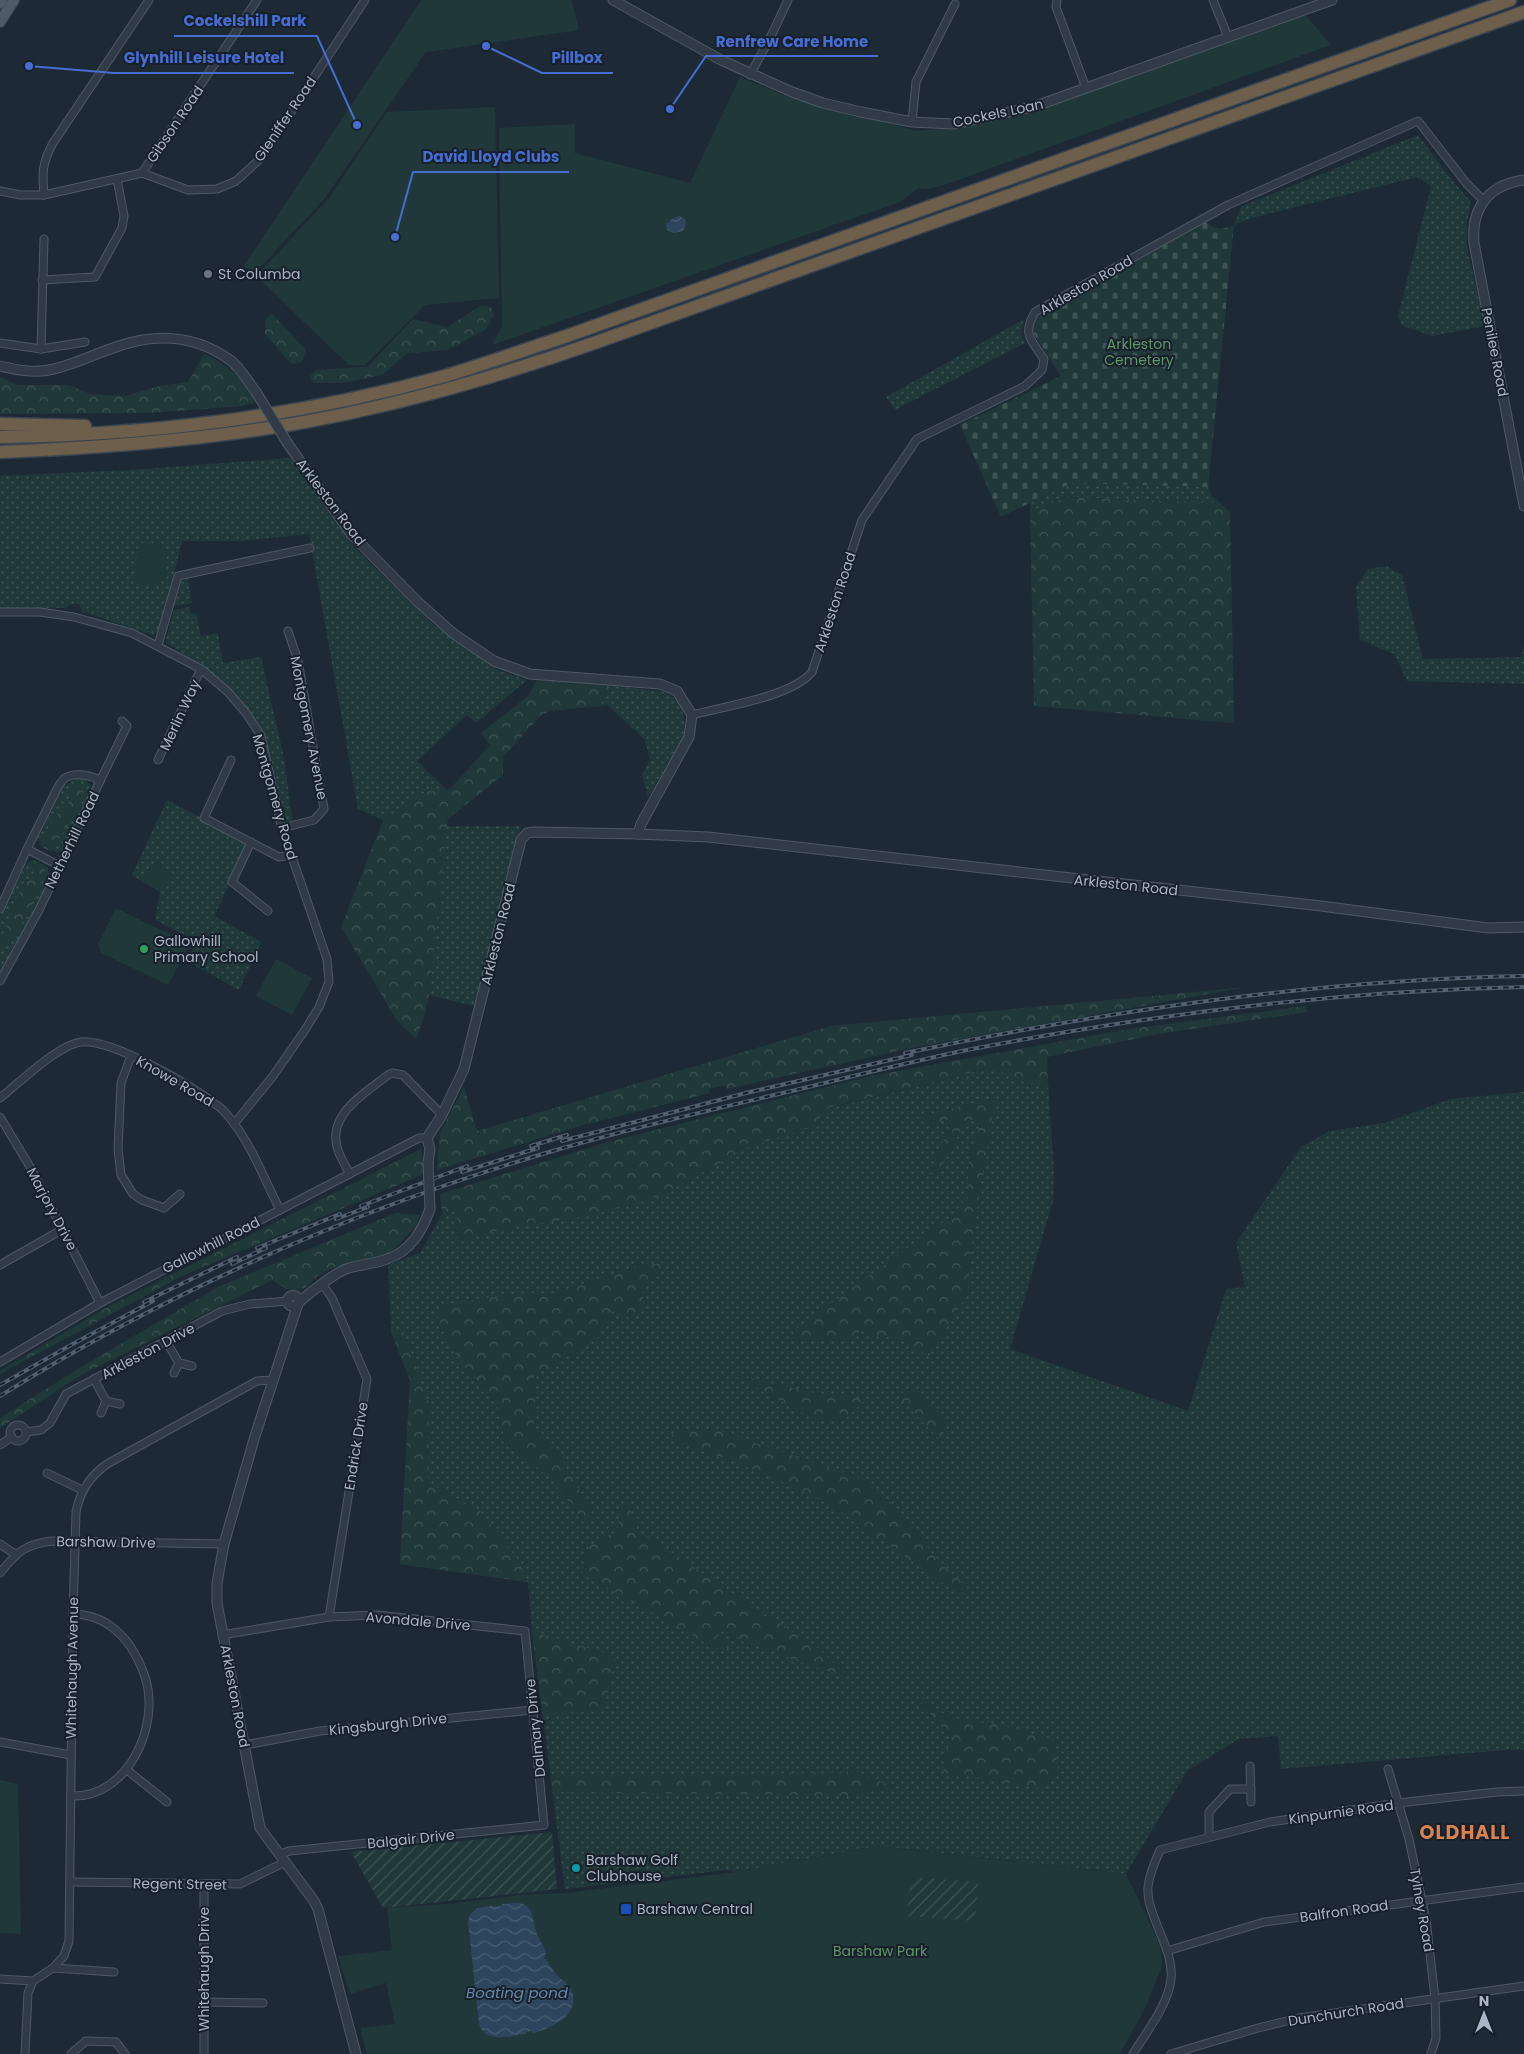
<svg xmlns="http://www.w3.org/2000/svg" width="1524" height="2054" font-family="Poppins,sans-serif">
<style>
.grass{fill:url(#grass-dots)}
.forest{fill:url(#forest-crowns)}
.cemetery{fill:url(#cemetery-stones)}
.park{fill:#203839}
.garden{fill:url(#garden-furrows)}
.water{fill:url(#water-waves)}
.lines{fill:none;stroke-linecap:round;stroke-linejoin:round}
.minor-casing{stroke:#4e5965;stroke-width:9}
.tertiary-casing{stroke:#4e5965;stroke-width:11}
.primary-casing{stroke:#3a4450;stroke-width:12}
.motorway-casing{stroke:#3b4651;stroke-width:15}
.minor{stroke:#313b47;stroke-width:7}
.tertiary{stroke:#313b47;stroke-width:9}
.primary{stroke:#4e5b67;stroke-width:10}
.motorway{stroke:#6e5f4d;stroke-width:12}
.rail-casing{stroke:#52606f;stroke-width:4}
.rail{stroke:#17202b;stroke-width:2;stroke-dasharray:5.5;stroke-linecap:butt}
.tertiary-bridge-casing{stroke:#4e5965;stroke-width:11;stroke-linecap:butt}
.tertiary-bridge{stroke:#313b47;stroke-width:9}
.worship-dot{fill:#6b7280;stroke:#17202b;stroke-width:2}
.leisure-dot{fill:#2e9e5b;stroke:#17202b;stroke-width:2}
.culture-dot{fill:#0f9aa8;stroke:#17202b;stroke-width:2}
.transit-dot{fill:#1a4fb4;stroke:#17202b;stroke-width:2}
.labels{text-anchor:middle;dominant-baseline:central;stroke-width:4;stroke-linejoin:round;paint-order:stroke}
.street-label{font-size:14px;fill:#aab6c5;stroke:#17202b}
.poi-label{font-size:14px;fill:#aab6c5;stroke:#17202b;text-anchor:start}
.park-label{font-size:14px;fill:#619669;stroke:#17202b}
.water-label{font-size:15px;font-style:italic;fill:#6889ab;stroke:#17202b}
.district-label{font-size:19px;font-weight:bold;letter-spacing:1px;fill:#da824f;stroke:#17202b}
.leader{fill:none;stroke:#476dd2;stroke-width:2}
.callout-dot{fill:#476dd2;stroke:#17202b;stroke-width:2}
.callout-label{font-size:15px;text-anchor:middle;font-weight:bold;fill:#476dd2;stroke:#17202b;stroke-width:4;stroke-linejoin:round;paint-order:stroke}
</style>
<defs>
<pattern id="grass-dots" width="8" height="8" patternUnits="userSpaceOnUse" patternTransform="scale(1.25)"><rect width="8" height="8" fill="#203839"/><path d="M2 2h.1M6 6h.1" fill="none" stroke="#3e5354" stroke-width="1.8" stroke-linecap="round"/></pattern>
<pattern id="forest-crowns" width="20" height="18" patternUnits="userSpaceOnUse" patternTransform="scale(1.25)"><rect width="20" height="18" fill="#203839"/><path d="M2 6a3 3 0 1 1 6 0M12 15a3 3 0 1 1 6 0" fill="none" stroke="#3e5354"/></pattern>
<pattern id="cemetery-stones" width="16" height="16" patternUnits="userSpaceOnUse" patternTransform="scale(1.25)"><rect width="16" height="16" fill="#203839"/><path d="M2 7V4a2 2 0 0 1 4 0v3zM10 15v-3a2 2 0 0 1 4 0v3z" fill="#3e5354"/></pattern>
<pattern id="garden-furrows" width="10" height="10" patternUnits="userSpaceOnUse" patternTransform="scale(1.25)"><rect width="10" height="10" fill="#203839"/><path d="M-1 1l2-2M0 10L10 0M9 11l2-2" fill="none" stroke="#3e5354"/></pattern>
<pattern id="water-waves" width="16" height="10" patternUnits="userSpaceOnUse" patternTransform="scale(1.25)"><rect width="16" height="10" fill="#2d455d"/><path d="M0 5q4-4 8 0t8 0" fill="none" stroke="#495e73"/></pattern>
</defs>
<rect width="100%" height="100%" fill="#1d2a36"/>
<g class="grass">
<polygon points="1418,135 1451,179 1471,202 1467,222 1467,248 1485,326 1432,336 1401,325 1398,316 1431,186 1417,177 1251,218 1234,225 1242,206"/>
<polygon points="1024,319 1021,334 1025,343 895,410 886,397"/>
<polygon points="290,458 351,544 436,627 500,671 527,680 476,723 467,715 417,761 448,791 427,791 383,820 358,809 309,534 242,541 182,541 161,626 157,633 153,635 83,612 78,604 72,604 65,608 0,608 0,476 130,470"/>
<polygon points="1072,483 1208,487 1212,496 1220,503 1067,497 1030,511 1030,503"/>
<polygon points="1387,566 1402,575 1423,659 1522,657 1524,646 1524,684 1407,681 1394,654 1360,640 1356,587 1368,569"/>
<polygon points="188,578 192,603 174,606 181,582"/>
<polygon points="189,607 191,614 196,613 201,636 218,633 223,663 261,657 284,758 292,817 291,826 283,827 264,735 197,663 167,643 166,639 174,610"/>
<polygon points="607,685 665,692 680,702 685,722 684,738 648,797 642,775 650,760 645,740 607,705 601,706"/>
<path d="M78,778l6,1 7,7 -2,11 -26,55c-10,0 -21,-1 -25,-14l26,-52z"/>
<polygon points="167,800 249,843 214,916 261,942 239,990 187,961 197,941 155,920 160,892 132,875"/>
<polygon points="447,826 521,826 475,1006 429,995"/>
<path d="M33,860c11,4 20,9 16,21l-42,87 -4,5h-3v-56l26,-53z"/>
<polygon points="1046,1054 1054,1172 1053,1201 1010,1349 1188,1411 1226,1289 1245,1287 1236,1243 1301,1147 1330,1131 1384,1123 1451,1099 1524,1092 1524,1750 1505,1750 1281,1769 1278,1736 1239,1739 1187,1771 1126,1874 878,1846 736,1872 725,1870 565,1889 532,1632 528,1582 400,1564 410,1380 391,1332 388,1265 420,1253 442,1214 458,1211 457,1232 754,1127"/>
</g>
<g class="forest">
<polygon points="480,306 491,307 494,315 486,329 448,350 408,353 382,375 343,383 313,383 310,376 316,370 367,367 413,319 447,327"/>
<polygon points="272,314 306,350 302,362 291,364 265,334 265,319"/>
<path d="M204,354c28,13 35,23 53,48l-14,4 -95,7 -148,1v-37l18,8h51l21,9 36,2 33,-10 29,-4z"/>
<polygon points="1067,497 1220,503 1230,512 1234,723 1034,706 1030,511"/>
<polygon points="537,680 607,685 601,706 551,711 541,715 503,757 503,775 448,819 429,995 424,1017 416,1039 397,1021 341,927 383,820 427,791 448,791 490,745 481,733 528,696"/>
<polygon points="77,784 84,789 79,814 70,821 51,852 41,846 39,841 56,816 68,805 72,796 67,789"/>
<path d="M33,860l13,7c-10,29 -23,63 -46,86v-14l12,-23 -3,-5 16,-28 7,-4 2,-7 -5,-9z"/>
<polygon points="1247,987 911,1048 727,1089 725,1085 709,1089 710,1093 580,1126 437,1170 440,1133 464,1087 477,1131 831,1026"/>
<polygon points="1306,1006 1308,1012 1158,1034 1047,1057 1048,1088 989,1068 828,1108 812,1127 749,1147 659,1196 593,1215 505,1229 457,1241 458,1211 442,1214 440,1194 608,1142 871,1076 1129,1029"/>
<polygon points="981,1101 995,1102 975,1220 967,1295 929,1356 898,1339 860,1331 846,1342 793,1339 793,1331 948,1219 968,1197 969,1155 982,1120 966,1120 938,1174 929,1174 953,1118 928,1125 925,1116"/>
<polygon points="421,1149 424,1174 184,1275 0,1374 0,1371 102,1310"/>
<polygon points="396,1213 420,1215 415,1227 399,1244 387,1254 335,1267 318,1275 305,1288 297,1290 288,1290 272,1280 81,1375 0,1428 0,1418 81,1367 218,1287"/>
<polygon points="666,1263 659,1275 643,1288 643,1305 629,1318 613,1311 597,1339 561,1361 533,1374 536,1390 532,1429 562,1460 594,1517 589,1525 573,1508 553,1481 520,1453 504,1436 497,1404 473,1379 450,1346 437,1319 447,1304 522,1293 558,1293 637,1266"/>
<polygon points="402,1329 429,1404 428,1482 480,1511 517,1559 528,1582 400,1564 410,1380 391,1332"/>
<polygon points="734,1375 815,1393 866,1399 845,1419 817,1421"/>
<polygon points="913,1391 950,1422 939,1439 896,1394"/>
<polygon points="713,1429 857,1477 895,1506 939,1562 968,1588 960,1595 827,1502 743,1465 668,1438 677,1431"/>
<polygon points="628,1505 638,1531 819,1649 849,1678 797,1661 713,1628 735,1658 582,1574 590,1546 617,1531 620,1509"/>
<polygon points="532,1632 616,1656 603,1711 543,1714"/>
<polygon points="918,1698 952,1719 996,1724 1054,1740 1058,1770 1039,1788 943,1772 950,1738"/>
<polygon points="855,1772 894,1787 849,1796 552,1792 551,1777"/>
</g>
<path class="cemetery" d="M1206,222c8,8 19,8 28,3l-26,262 -136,-4 -71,34 -41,-92 101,-49 -29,-45v-5l7,-10 97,-58z"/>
<g class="park">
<polygon points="421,0 570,0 572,1 579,30 426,52 325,198 254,274 243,267"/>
<polygon points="1304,13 1331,45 950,183 929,189 918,188 900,202 492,345 502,327 499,128 575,124 575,153 690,183 740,77 788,97 916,131 955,128 1023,116"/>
<polygon points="495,107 499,298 425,305 365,365 349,365 256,276 329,198 387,112"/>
<polygon points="139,543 162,544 162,551 167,554 165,579 157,579 157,584 133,585"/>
<polygon points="154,863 172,872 166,883 163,884 160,890 145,881"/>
<polygon points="116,908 190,944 168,985 101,953 98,944"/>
<polygon points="276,959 312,978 292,1015 256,996"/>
<polygon points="0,1780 18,1784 21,1934 0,1933"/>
<polygon points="878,1846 1126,1874 1160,1945 1162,1966 1146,2006 1120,2054 367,2054 360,2028 395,2024 386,1983 350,1994 338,1956 392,1950 387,1908 456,1903 521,1895 566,1893 736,1872"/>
</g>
<g class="garden">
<polygon points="552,1832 557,1889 394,1907 383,1908 351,1852"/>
<polygon points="911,1877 978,1882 975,1921 907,1916"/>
</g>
<g class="water">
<polygon points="679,216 685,219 686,224 683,231 674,233 667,230 666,224 673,218"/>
<path d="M515,1903c20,-1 17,18 22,31 3,7 7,12 9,19l-2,6h2c4,7 8,14 14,19 3,3 7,5 9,7 3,3 4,8 4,12 3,21 -24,32 -40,36l-1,-2 -6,1v2c-16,2 -41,10 -47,-10l-11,-103c4,-18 21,-14 34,-15v-2z"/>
</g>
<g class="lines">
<g class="minor-casing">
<g id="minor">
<polyline points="1057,0 1056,7 1086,88"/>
<polyline points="1213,0 1228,37"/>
<polyline points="750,75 772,34 788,0"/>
<polyline points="912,122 916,82 955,4"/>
<polyline points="142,173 257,0"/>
<polyline points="0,191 20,195 44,195 142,173 188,190 217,189 236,181 260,159 365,0"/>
<path d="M44,195c-2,-22 -2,-32 9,-52l96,-143"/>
<polyline points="42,280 95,277 122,228 124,216 117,179"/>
<polyline points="0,343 41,349 85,342"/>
<polyline points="41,349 44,239"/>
<polyline points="0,612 40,612 74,617 132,633 201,669 228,692 246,713 261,736 281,825 327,959 329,982 319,1007 305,1030 273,1076 234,1124"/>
<polyline points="158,645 178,576 310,548"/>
<path d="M692,715c33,-9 99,-18 120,-43l50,-152 55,-81 108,-53 17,-16 2,-11c-13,-19 -22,-25 -9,-47l193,-107 190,-84 49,63 16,16"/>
<polyline points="158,760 201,669"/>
<polyline points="231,760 204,818 279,857 291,855"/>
<polyline points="100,781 127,726 122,721"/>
<polyline points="282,828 314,820 324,809 298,661 288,631"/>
<polyline points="251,842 232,882 268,911"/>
<polyline points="27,849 60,866"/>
<path d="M0,909l27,-60 31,-62c2,-3 4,-7 7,-9 9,-6 27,-3 35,3l-61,129 -39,71"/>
<polyline points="131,1056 121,1083 118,1149 121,1175 133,1194 142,1200 164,1208 180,1194"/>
<path d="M0,1098c19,-15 58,-53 81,-56 32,-3 111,44 137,64 6,4 11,11 15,16 20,26 32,59 47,88"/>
<polyline points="0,1117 32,1170 100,1303"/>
<path d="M350,1174c-4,-7 -8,-14 -11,-21 -15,-37 24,-58 49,-78l4,-2 11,2 39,40"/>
<polyline points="0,1265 63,1229"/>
<polyline points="323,1285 332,1298 367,1379 329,1617"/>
<polyline points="166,1341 179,1363"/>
<polyline points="0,1362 100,1303 419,1138 427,1138"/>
<polyline points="174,1373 179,1363 192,1366"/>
<polyline points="94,1379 106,1401"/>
<polyline points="101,1413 106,1401 120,1404"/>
<circle cx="18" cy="1433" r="8"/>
<polyline points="26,1432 41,1430 50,1423 66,1394 222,1311 250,1304 288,1301"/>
<polyline points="0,1445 12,1437"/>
<polyline points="47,1473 82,1490"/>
<polyline points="0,1544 15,1554"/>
<path d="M0,1573c17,-21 24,-28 51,-32l173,3"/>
<polyline points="222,1635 329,1617 377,1615 525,1631 544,1825 289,1851 279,1855"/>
<polyline points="0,1742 71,1755"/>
<polyline points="245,1745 320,1731 533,1710"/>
<polyline points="1250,1766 1251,1802"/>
<polyline points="1388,1769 1409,1839 1426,1920 1435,1998 1436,2038 1431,2054"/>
<polyline points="127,1770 167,1802"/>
<path d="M72,1796c56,2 89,-71 73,-119 -7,-21 -18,-40 -36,-52 -11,-8 -24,-10 -36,-12"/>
<polyline points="1209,1837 1209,1812 1230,1789 1251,1789"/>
<polyline points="70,1882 240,1884 285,1862"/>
<polyline points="1167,1951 1264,1922 1524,1887"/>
<polyline points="53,1968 114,1972"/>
<polyline points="0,1979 33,1981"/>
<polyline points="204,2002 263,2003"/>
<path d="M25,2054l3,-61 5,-12 20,-13 11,-12 5,-15 4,-328 3,-101c4,-21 14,-36 31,-48l150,-83 16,-1"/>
<polyline points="71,2054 86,2041 116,2042 125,2054"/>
<polyline points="204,2054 204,1884"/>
<path d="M1133,2054c13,-22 35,-48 38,-75 3,-32 -25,-63 -23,-92 1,-13 7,-25 12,-37l110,-28 128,-19 99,-11 27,-1"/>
<polyline points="1171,2054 1258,2028 1299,2018 1524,1986"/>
</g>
</g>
<g class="tertiary-casing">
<g id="tertiary">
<polyline points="613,0 721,60 792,92 823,103 861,112 912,122 953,124 1033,107 1332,0"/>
<path d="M1524,180c-36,5 -53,28 -50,63l50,263"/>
<path d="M0,366c17,4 32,7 49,4 22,-4 43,-15 64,-22 40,-15 81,-14 117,12 10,7 18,22 26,32"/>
<polyline points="288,444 351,534 418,602 454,634 494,661 530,674 660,684 677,691 692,715 689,737 641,824 638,834"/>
<polyline points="428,1163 430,1149 427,1138 442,1115 464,1069 521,840 527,833 534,832 638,834 708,837 1321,906 1488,928 1524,927"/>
<circle cx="293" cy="1301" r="5.5"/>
<path d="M299,1302c12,-10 36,-30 50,-34 13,-4 26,-4 38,-9 24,-8 35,-28 43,-50"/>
<polyline points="298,1304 255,1436 224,1544 217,1583 217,1603 260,1828 314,1901 318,1909 356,2054"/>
</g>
</g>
<g class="primary-casing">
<g id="primary">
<polyline points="0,3 2,0"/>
<polyline points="0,22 14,0"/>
</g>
</g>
<g class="motorway-casing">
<g id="motorway">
<polyline points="0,424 85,426"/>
<path d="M0,437c150,-2 301,-21 445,-61 40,-12 79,-26 119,-39l946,-337"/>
<path d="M0,452c96,-4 192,-11 287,-27 105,-18 207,-47 307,-82l930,-331"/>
</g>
</g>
<use href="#minor" class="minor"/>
<use href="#tertiary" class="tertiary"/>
<use href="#primary" class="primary"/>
<use href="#motorway" class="motorway"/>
<g class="rail-casing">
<g id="rail">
<path d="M905,1053c203,-42 411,-73 619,-77"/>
<polyline points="562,1141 746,1093 912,1055"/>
<polyline points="531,1146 567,1135"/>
<polyline points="462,1172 538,1148"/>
<polyline points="361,1206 467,1166"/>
<polyline points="336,1219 368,1207"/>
<polyline points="257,1248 340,1214"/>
<polyline points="232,1264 266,1248"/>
<polyline points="144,1302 237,1257"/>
<polyline points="0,1385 71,1345 153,1301"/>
<path d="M0,1396c174,-108 366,-191 563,-248 77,-22 155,-40 233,-58 57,-14 114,-28 171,-40 180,-35 374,-59 557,-63"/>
</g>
</g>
<use href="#rail" class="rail"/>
<g class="tertiary-bridge-casing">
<g id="tertiary-bridge">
<polyline points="256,392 288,444"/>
<polyline points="428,1163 430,1209"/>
</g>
</g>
<use href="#tertiary-bridge" class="tertiary-bridge"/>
</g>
<circle class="worship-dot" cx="208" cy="274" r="5"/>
<circle class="leisure-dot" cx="144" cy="949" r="5"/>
<circle class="culture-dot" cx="576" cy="1868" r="5"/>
<rect class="transit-dot" x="620" y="1903" width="12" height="12" rx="2.5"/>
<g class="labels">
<g class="street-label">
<text transform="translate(998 113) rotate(-12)">Cockels Loan</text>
<text transform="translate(285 119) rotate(-56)">Gleniffer Road</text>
<text transform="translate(175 124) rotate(-56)">Gibson Road</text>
<text transform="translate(1086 285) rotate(-30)">Arkleston Road</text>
<text transform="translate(1495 352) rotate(79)">Penilee Road</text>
<text transform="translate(331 502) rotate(53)">Arkleston Road</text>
<text transform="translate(835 602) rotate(-72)">Arkleston Road</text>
<text transform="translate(180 715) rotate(-65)">Merlin Way</text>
<text transform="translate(309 728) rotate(79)">Montgomery Avenue</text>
<text transform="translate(275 797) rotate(74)">Montgomery Road</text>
<text transform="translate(72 840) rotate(-64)">Netherhill Road</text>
<text transform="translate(1126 885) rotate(6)">Arkleston Road</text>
<text transform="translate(498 934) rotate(-76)">Arkleston Road</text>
<text transform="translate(175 1081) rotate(30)">Knowe Road</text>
<text transform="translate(52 1209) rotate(62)">Marjory Drive</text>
<text transform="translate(211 1245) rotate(-27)">Gallowhill Road</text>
<text transform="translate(148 1351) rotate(-28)">Arkleston Drive</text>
<text transform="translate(356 1446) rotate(-81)">Endrick Drive</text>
<text transform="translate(106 1542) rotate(1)">Barshaw Drive</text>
<text transform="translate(418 1621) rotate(5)">Avondale Drive</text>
<text transform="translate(72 1668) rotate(-89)">Whitehaugh Avenue</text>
<text transform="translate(235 1696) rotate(79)">Arkleston Road</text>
<text transform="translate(388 1724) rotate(-6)">Kingsburgh Drive</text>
<text transform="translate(535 1728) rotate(-96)">Dalmary Drive</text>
<text transform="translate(1341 1812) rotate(-8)">Kinpurnie Road</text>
<text transform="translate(411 1839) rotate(-6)">Balgair Drive</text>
<text transform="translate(180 1884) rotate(1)">Regent Street</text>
<text transform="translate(1422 1910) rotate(80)">Tylney Road</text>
<text transform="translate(1344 1911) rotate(-8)">Balfron Road</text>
<text transform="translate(204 1969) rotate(-90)">Whitehaugh Drive</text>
<text transform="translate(1346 2012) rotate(-9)">Dunchurch Road</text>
</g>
<g class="poi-label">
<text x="218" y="274">St Columba</text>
<text x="154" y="941">Gallowhill<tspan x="154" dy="16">Primary School</tspan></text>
<text x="586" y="1860">Barshaw Golf<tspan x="586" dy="16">Clubhouse</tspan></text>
<text x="637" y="1909">Barshaw Central</text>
</g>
<g class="park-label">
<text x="1139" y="344">Arkleston<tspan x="1139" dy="16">Cemetery</tspan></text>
<text x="880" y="1951">Barshaw Park</text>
</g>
<g class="water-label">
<text x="517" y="1992">Boating pond</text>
</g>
<g class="district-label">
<text x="1465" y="1832">OLDHALL</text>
</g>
</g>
<path class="leader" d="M357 125L317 36H174M670 109L706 56H878M29 66L114 73H294M486 46L542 73H613M395 237L413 172H569"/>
<g class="callout-dot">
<circle cx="357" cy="125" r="5"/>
<circle cx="670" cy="109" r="5"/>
<circle cx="29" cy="66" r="5"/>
<circle cx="486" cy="46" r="5"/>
<circle cx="395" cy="237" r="5"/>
</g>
<g class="callout-label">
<text x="245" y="26">Cockelshill Park</text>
<text x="792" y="47">Renfrew Care Home</text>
<text x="204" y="63">Glynhill Leisure Hotel</text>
<text x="577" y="63">Pillbox</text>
<text x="491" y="162">David Lloyd Clubs</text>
</g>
<g transform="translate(1484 2014)" stroke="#17202b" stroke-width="4" paint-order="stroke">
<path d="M0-4L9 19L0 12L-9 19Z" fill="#aab6c5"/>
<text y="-8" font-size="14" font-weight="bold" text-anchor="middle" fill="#aab6c5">N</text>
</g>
</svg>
